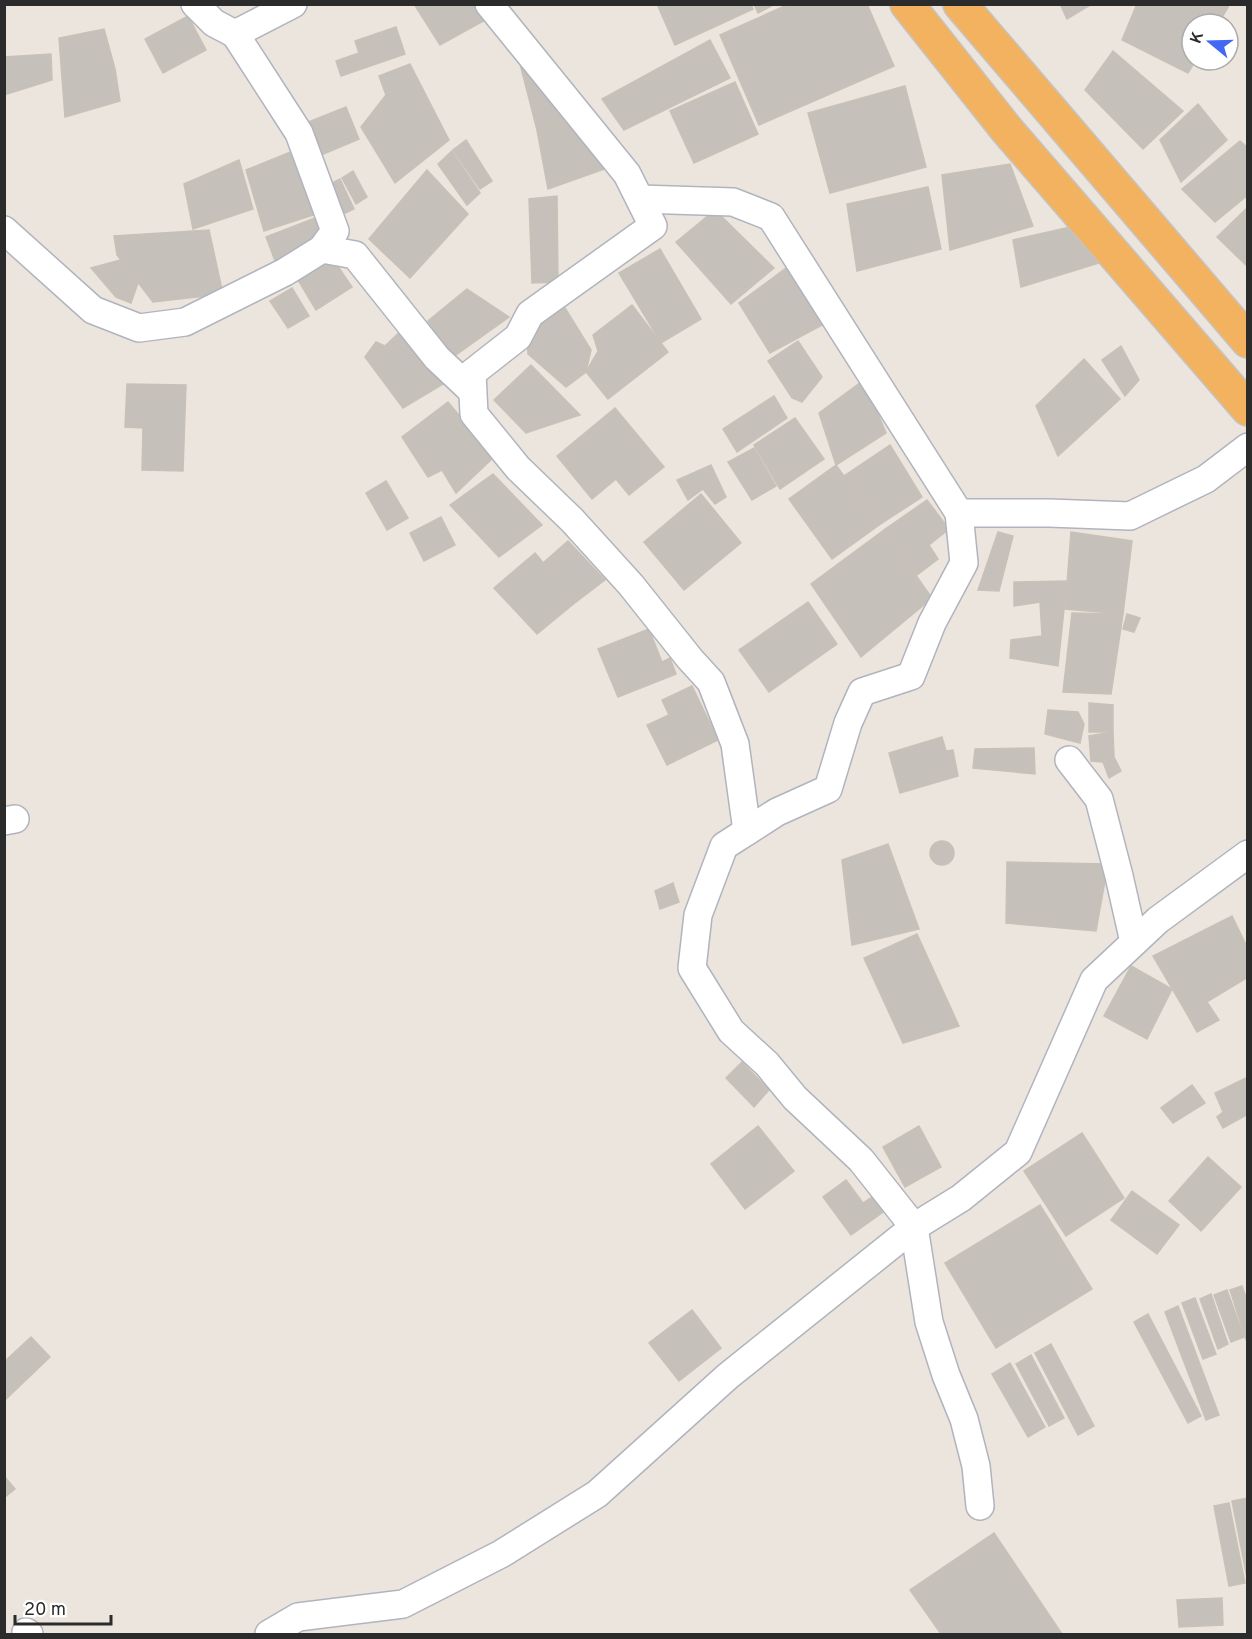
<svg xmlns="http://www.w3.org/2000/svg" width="1252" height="1639" font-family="Overpass,sans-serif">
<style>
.building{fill:#c5c0b9;stroke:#c7c1b7;stroke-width:1.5}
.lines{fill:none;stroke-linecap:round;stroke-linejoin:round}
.minor-casing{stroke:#b1b4be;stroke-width:30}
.trunk-casing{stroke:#c4c4c4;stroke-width:36}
.minor{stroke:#fff;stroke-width:27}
.trunk{stroke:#f2b25f;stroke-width:33}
</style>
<rect width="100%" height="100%" fill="#ece5dd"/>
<g class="building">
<polygon points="414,4 489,4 496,14 440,45"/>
<polygon points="657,4 751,4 753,9 675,45"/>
<polygon points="754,4 775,4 758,13"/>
<polygon points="789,4 867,4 894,66 759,125 720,35"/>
<polygon points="1060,4 1092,4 1067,19"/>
<polygon points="1137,4 1230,4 1218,24 1192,24 1192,60 1196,60 1188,73 1122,40"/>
<polygon points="188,16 206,50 163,73 145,39"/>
<polygon points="396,27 405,54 341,76 336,61 359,53 355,41"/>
<polygon points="104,29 115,69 120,101 65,117 59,38"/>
<polygon points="710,40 730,78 624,130 602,99"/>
<polygon points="1113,51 1183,111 1143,149 1085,90"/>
<polygon points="51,54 52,80 4,95 4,57"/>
<polygon points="519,60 576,123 537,130"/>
<polygon points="410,64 449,140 395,183 361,127 386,95 379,76"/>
<polygon points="735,82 758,134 694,163 670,111"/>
<polygon points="905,86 926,167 830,193 808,113"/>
<polygon points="1198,104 1227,140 1181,182 1160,140"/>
<polygon points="346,107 359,139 314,158 301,125"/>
<polygon points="576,123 607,168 548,189 537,130"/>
<polygon points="466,140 492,181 480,189 453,150"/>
<polygon points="1240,141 1248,148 1248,195 1215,222 1182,189"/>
<polygon points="293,151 316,214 264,231 246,170"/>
<polygon points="452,151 480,193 467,205 438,164"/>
<polygon points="239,160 253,209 193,229 184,184"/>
<polygon points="1010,164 1033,226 950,250 942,175"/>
<polygon points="427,170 468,214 410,278 369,239"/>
<polygon points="353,171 367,197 356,204 342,178"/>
<polygon points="340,179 354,209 339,216 326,186"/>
<polygon points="928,187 941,249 857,271 847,204"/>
<polygon points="557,196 558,282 532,283 529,199"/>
<polygon points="1248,207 1248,267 1217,237"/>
<polygon points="715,210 774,268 731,304 676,242"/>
<polygon points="315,218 321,238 277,266 266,237"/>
<polygon points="1083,224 1102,262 1021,287 1013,240"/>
<polygon points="209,230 223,294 153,302 117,255 114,236"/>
<polygon points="660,249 701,319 661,343 619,273"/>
<polygon points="333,259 352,287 316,310 298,280"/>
<polygon points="120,260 138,283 131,303 116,297 91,268"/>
<polygon points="793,263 824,324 770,353 739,303"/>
<polygon points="292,288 309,316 288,328 270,301"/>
<polygon points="467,289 509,317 449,360 428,321"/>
<polygon points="632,305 668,352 608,399 586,372 598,351 593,335"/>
<polygon points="565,308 591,350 586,372 566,387 528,354 527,332"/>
<polygon points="404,328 443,384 403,408 365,357 376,342 385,346"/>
<polygon points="798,341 822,377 802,402 792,398 768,361"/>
<polygon points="1121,346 1139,380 1125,396 1102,360"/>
<polygon points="1084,359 1120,399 1058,456 1036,406"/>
<polygon points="531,365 580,415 526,433 494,400"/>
<polygon points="864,380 886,433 836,465 819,413"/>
<polygon points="127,384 186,385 183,471 142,470 143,428 125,427"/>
<polygon points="774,396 787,418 737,452 723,429"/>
<polygon points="448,402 494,457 456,493 442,470 428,477 402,437"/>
<polygon points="615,408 664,467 629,495 616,479 592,499 557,456"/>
<polygon points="795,418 824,459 780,489 754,445"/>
<polygon points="890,445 922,497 879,525 844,476"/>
<polygon points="754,448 776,486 752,500 728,462"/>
<polygon points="711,465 726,497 715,504 703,489 688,500 677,480"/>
<polygon points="836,465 879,525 832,559 789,499"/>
<polygon points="493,474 542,525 499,557 450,505"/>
<polygon points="386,481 408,518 387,530 366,493"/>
<polygon points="701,494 741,543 684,590 644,542"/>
<polygon points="927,500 949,529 929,545 938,559 917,575 884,530"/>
<polygon points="441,517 455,545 424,561 410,533"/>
<polygon points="884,530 932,598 861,657 811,584"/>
<polygon points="998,532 1013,536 999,591 978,590"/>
<polygon points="1071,532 1132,541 1123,614 1065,609"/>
<polygon points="568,541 605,580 576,602 543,563"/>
<polygon points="535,553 576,602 537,634 494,588"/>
<polygon points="1067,581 1058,666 1010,658 1011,640 1042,636 1040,602 1014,606 1014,582"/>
<polygon points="808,602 837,644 769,692 739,650"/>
<polygon points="1072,613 1123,614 1111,694 1063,692"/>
<polygon points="1127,614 1140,618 1134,632 1123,629"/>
<polygon points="649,629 662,662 670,658 676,674 618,697 598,649"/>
<polygon points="692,686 718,740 667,765 647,725 669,715 662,700"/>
<polygon points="1089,703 1113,705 1113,732 1089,732"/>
<polygon points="1048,710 1078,712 1084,724 1080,743 1045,734"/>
<polygon points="1113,732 1114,757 1103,762 1091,761 1089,736"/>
<polygon points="942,737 946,751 953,750 958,776 900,793 889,753"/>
<polygon points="1034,748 1035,774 973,768 975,749"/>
<polygon points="1114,757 1121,771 1109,778 1103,762"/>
<circle cx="942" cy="853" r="12"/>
<polygon points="888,844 919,929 852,945 842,860"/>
<polygon points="1007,862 1108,864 1096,931 1006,923"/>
<polygon points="673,883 679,902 660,909 655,891"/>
<polygon points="1232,916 1248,949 1248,977 1187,1014 1153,956"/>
<polygon points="917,934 959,1026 903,1043 864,958"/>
<polygon points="1131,966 1172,989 1147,1039 1104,1016"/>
<polygon points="1207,1002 1219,1020 1197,1032 1187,1014"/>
<polygon points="742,1062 769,1090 754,1107 726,1078"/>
<polygon points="1248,1077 1248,1114 1223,1128 1217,1117 1223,1112 1215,1093"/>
<polygon points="1192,1085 1205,1103 1173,1123 1161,1108"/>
<polygon points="758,1126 794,1171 745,1209 711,1164"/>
<polygon points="919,1126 941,1167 905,1187 883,1147"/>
<polygon points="1082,1133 1124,1198 1066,1236 1024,1171"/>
<polygon points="1208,1157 1241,1187 1201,1231 1169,1201"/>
<polygon points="846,1180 863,1203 872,1197 883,1212 851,1235 823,1197"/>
<polygon points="1132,1191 1179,1225 1157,1254 1111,1220"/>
<polygon points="1040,1205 1092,1289 996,1348 945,1263"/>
<polygon points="1242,1286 1248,1303 1246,1340 1230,1290"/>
<polygon points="1227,1290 1244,1337 1231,1342 1214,1295"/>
<polygon points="1211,1294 1228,1344 1218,1349 1200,1299"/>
<polygon points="1195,1298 1216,1354 1203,1359 1182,1303"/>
<polygon points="1178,1306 1219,1415 1206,1420 1165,1312"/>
<polygon points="692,1310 721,1348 679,1381 649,1343"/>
<polygon points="1148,1314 1201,1416 1188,1423 1134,1322"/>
<polygon points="31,1337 50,1357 4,1401 4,1362"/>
<polygon points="1051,1344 1094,1426 1078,1435 1035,1353"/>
<polygon points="1031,1355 1064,1418 1049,1426 1016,1364"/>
<polygon points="1010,1363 1045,1427 1028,1437 992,1374"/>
<polygon points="4,1476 15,1489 4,1498"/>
<polygon points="1247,1498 1248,1500 1248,1583 1232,1501"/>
<polygon points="1229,1503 1245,1583 1229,1586 1214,1506"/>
<polygon points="994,1533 1062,1634 941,1634 910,1590"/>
<polygon points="1222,1598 1223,1625 1179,1627 1177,1600"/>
</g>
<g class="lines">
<g class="minor-casing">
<g id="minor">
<polyline points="195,4 214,23 235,34 293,4"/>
<polyline points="489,4 627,174 653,226 530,314 518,337 472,373 474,414 518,468 572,520 631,585 690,659 711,682 735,744 747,831"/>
<polyline points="640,199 733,202 771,217 959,513"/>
<polyline points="4,230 93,310 139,328 185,322 285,272 322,249 335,231 299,133 235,34"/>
<polyline points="322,249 355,255 437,358 471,390"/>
<polyline points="1069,760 1099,799 1119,876 1134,942"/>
<polyline points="4,821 15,819"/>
<polyline points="980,1506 976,1466 964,1419 946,1375 929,1322 914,1227 861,1160 795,1098 767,1064 731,1031 692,968 698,915 724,846 777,812 828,789 848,723 862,692 911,676 932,623 964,563 959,513 1049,513 1130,516 1206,479 1248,447"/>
<polyline points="26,1632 29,1634"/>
<polyline points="269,1634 298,1617 403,1604 501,1554 597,1494 728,1376 914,1227 961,1198 1018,1152 1094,980 1158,920 1248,854"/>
</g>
</g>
<g class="trunk-casing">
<g id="trunk">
<polyline points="907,4 1007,130 1248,409"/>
<polyline points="960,4 1248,341"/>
</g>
</g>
<use href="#minor" class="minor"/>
<use href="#trunk" class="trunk"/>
</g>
<rect width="1252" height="1639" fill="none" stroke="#2b2b2b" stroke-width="12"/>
<g transform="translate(1210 42) rotate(289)"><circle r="28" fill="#ffffff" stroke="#aaaaaa" stroke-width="1.5"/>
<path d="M0-4.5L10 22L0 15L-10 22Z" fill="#4368f3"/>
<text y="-9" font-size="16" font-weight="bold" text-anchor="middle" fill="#2b2b2b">K</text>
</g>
<path d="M15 1615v9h96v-9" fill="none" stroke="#2b2b2b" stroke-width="3"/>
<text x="24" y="1615" font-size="18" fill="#2b2b2b" stroke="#ffffff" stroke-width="4.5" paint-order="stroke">20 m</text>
</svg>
